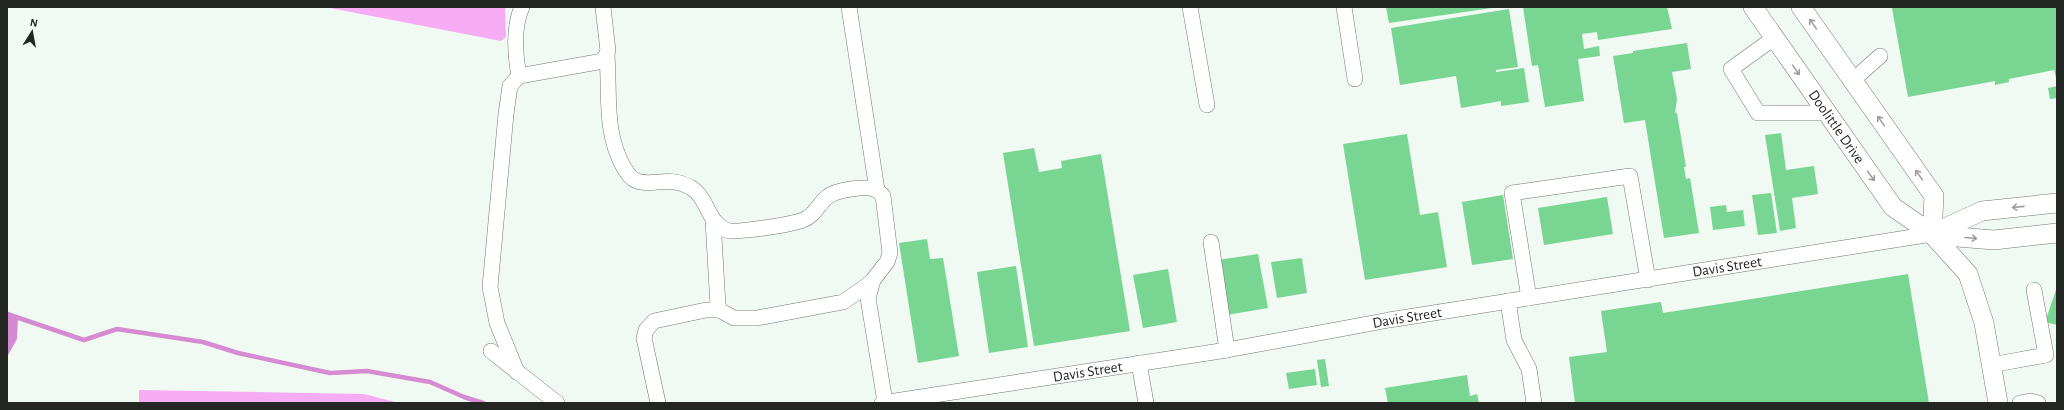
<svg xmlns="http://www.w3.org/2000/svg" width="2064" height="410" font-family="'Alegreya Sans',sans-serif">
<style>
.green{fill:#f6acf3}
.water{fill:#d58bd2}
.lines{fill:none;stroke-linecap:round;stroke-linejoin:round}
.stream{stroke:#d58bd2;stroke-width:4.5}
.building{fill:#78d592}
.minor-casing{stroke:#717872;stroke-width:16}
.major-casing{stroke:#717872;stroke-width:20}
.minor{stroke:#fff;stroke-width:15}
.major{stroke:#fff;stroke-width:19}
.oneway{stroke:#9c9d9c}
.labels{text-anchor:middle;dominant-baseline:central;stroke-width:3.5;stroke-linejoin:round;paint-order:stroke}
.street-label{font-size:15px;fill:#232623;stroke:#f0f9f2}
</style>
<rect width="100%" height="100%" fill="#f0f9f2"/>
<g class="green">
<polygon points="325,7 505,7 506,37 501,41"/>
<polygon points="139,390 364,394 399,403 139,403"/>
</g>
<polygon class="water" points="7,311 18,317 17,339 7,357"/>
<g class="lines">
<polyline class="stream" points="7,314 84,340 117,329 203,342 238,353 330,373 367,371 430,382 464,397 483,403"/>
</g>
<g class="building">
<polygon points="1386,7 1491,7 1492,8 1389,23"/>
<polygon points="1523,7 1667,7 1672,29 1598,40 1597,32 1582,34 1584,49 1599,46 1600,56 1578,59 1584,101 1545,107 1538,65 1532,66"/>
<polygon points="1897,7 2057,7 2057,82 2054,70 2009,79 2009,82 1995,85 1995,81 1908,97 1892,8"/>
<polygon points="1509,9 1518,67 1496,70 1496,72 1524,68 1529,102 1501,106 1501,101 1461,108 1456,76 1400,85 1391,28"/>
<polygon points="1687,43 1691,69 1672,72 1677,99 1675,113 1677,113 1686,167 1684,167 1686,179 1690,178 1699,233 1664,238 1645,120 1624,123 1613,56 1633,53 1633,51"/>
<polygon points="2057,86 2057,98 2050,99 2048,88"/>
<polygon points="1781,133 1786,170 1814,166 1818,194 1792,198 1796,228 1780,231 1765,135"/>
<polygon points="1407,134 1420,215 1438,212 1447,267 1365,280 1343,144"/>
<polygon points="1034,148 1039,172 1062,168 1061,161 1101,154 1130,331 1034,346 1003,153"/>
<polygon points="1771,193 1777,233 1758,235 1752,195"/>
<polygon points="1503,195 1513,259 1472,265 1462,202"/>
<polygon points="1607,197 1613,234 1544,245 1538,208"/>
<polygon points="1726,205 1727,212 1743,210 1745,226 1713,230 1710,207"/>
<polygon points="927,239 930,259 943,258 959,356 918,363 899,243"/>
<polygon points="1258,254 1268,308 1227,315 1218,260"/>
<polygon points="1302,258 1307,293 1277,298 1271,262"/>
<polygon points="1016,266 1028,347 989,353 977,272"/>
<polygon points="1168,269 1177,322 1143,328 1133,275"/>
<polygon points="1908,274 1929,403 1575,403 1569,357 1607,352 1601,311 1661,302 1663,313"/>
<polygon points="2057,287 2057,325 2045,322"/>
<polygon points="1325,359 1329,386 1321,387 1317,360"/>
<polygon points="1315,369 1317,385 1289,389 1286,373"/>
<polygon points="1467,375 1470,396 1477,394 1479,403 1388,403 1385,388"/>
</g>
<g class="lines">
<g class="minor-casing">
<g id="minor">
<polyline points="849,7 877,190"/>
<polyline points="1190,7 1207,105"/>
<polyline points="1344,7 1355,79"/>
<polyline points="1774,38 1731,69 1758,113 1826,113"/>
<path d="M607,56c3,38 -3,75 16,110 4,6 6,12 14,15 16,6 30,-6 53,6 18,10 17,35 36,43 9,4 67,-6 77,-10 11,-4 16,-16 24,-23 8,-7 40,-12 49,-7 3,1 5,4 7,6l7,57 -3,9 -14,18 -8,7 -22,15 -86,16h-23l-13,-7 -3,-5 -5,-86"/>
<path d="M519,76c-4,-22 -6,-49 3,-69"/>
<polyline points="1852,81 1880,56"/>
<polyline points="1211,242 1227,350"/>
<polyline points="873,280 868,298 885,402"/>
<polyline points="1529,298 1512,193 1630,176 1648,280"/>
<polyline points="1508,301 1514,340 1529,369 1534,403"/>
<polyline points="491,351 557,403"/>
<polyline points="1139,363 1146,403"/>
<polyline points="1991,365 2046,355 2034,290"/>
<polyline points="517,372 497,323 490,287 506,114 510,86 519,76 603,61 608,51 603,7"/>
<polyline points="658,403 644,338 646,330 654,321 706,310 720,310"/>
<path id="s1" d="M882,403l345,-53 162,-30 543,-86"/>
<polyline points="2020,403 2030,401 2038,403"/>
</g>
</g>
<g class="major-casing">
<g id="major">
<path id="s2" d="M1753,7l140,200 39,27 36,40 16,49 14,80"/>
<polyline points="1801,7 1934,196 1932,234"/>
<polyline points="1932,234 1982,211 2057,203"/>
<polyline points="1933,235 1994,240 2057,233"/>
</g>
</g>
<use href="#minor" class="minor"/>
<use href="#major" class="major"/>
</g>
<defs><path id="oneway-shaft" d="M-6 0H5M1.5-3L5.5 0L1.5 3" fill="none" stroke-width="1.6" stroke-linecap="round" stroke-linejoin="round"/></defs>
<g class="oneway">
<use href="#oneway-shaft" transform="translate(1813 24) rotate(-125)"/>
<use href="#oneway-shaft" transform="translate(1796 70) rotate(55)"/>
<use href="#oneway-shaft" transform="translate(1881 121) rotate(-125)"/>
<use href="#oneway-shaft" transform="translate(1919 175) rotate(-125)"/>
<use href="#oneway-shaft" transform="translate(1871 176) rotate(54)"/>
<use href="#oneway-shaft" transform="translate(2018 207) rotate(174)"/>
<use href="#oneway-shaft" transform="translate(1971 238) rotate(5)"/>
</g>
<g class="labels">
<g class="street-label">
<text stroke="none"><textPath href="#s2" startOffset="146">Doolittle Drive</textPath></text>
<text stroke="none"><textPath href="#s1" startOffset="856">Davis Street</textPath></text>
<text stroke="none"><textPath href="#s1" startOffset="532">Davis Street</textPath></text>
<text stroke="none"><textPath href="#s1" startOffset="208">Davis Street</textPath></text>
</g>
</g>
<rect width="2064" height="410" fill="none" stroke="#232623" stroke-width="16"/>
<g transform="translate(32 32) rotate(11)" stroke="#f0f9f2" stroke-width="3" paint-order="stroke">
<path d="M0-3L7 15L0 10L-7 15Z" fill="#232623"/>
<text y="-6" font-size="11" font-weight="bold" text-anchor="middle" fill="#232623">N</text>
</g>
</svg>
